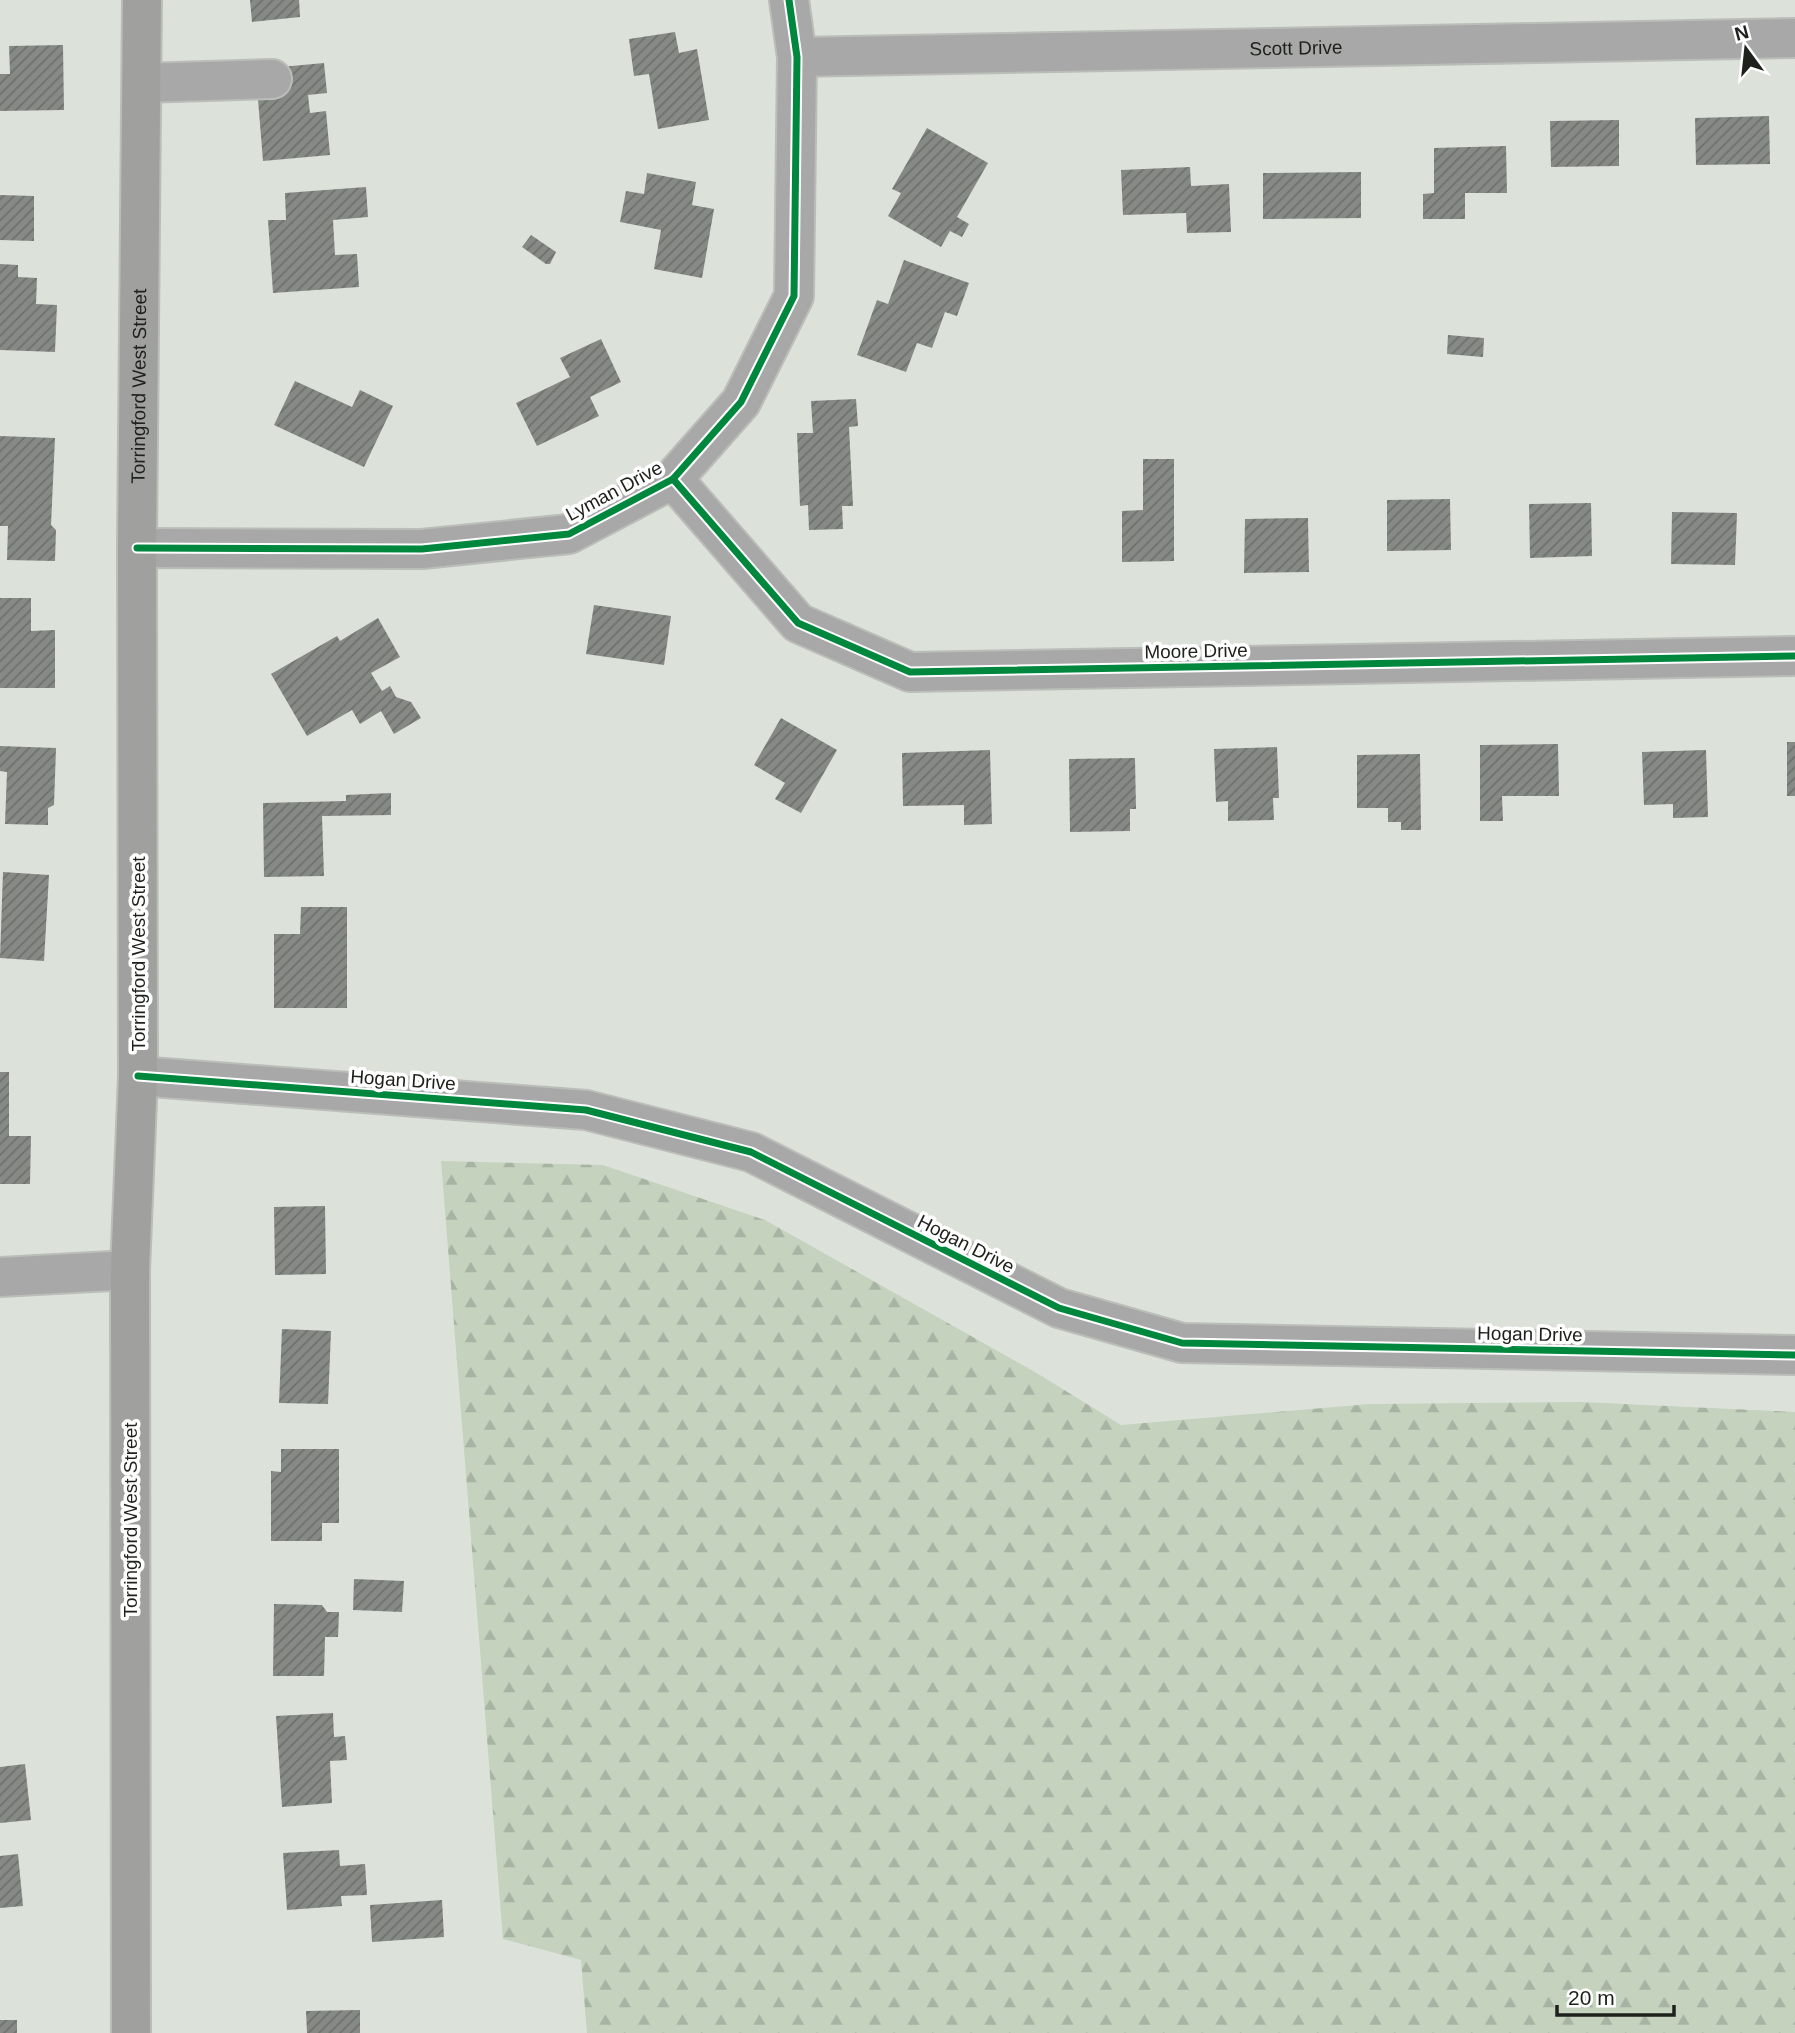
<svg xmlns="http://www.w3.org/2000/svg" width="1795" height="2033" font-family="Helvetica,sans-serif">
<style>
.forest{fill:url(#forest-firs)}
.building{fill:url(#building-hatch)}
.lines{fill:none;stroke-linecap:round;stroke-linejoin:round}
.minor-casing{stroke:#babeb8;stroke-width:42}
.major-casing{stroke:#babeb8;stroke-width:42}
.minor{stroke:#a7a8a7;stroke-width:38}
.major{stroke:#a0a19e;stroke-width:38}
.cycleway-casing{stroke:#fff;stroke-width:11}
.cycleway{stroke:#00873e;stroke-width:7}
.labels{text-anchor:middle;dominant-baseline:central;stroke-width:7;stroke-linejoin:round;paint-order:stroke}
.street-label{font-size:19px;fill:#1d201b;stroke:#fff}
</style>
<defs>
<pattern id="forest-firs" width="22" height="20" patternUnits="userSpaceOnUse" patternTransform="scale(1.75)"><rect width="22" height="20" fill="#c4d2be"/><path d="M5 1l3.5 6h-7zM16 11l3.5 6h-7z" fill="#a8b4a3"/></pattern>
<pattern id="building-hatch" width="6" height="6" patternUnits="userSpaceOnUse" patternTransform="scale(1.75)"><rect width="6" height="6" fill="#868a85"/><path d="M-1 1l2-2M0 6l6-6M5 7l2-2" fill="none" stroke="#6d706c"/></pattern>
</defs>
<rect width="100%" height="100%" fill="#dce2da"/>
<polygon class="forest" points="441,1161 603,1165 765,1220 1035,1372 1121,1425 1370,1404 1581,1402 1795,1412 1795,2033 587,2033 581,1960 503,1939"/>
<g class="building">
<polygon points="250,0 299,0 300,17 252,22"/>
<polygon points="675,32 679,53 697,49 709,120 658,129 649,74 634,76 629,39"/>
<polygon points="63,45 64,110 0,111 0,74 10,74 9,46"/>
<polygon points="324,63 327,93 308,95 310,113 326,111 330,155 263,161 257,87 281,67"/>
<polygon points="1769,116 1770,164 1696,165 1695,118"/>
<polygon points="1619,120 1619,166 1551,167 1550,121"/>
<polygon points="927,128 988,163 957,217 969,224 962,237 950,231 941,247 888,216 901,193 892,189"/>
<polygon points="1506,146 1507,193 1465,193 1465,219 1423,219 1423,194 1434,193 1434,148"/>
<polygon points="1190,167 1191,186 1229,184 1231,232 1187,233 1186,213 1123,215 1121,170"/>
<polygon points="1361,172 1361,218 1263,219 1263,173"/>
<polygon points="647,173 696,182 692,205 714,209 702,278 654,269 661,230 620,222 626,191 644,194"/>
<polygon points="366,187 368,217 333,220 335,255 357,254 359,287 273,293 268,220 286,220 285,193"/>
<polygon points="0,195 34,196 34,241 0,240"/>
<polygon points="531,235 556,252 550,264 546,264 522,247"/>
<polygon points="904,260 969,283 957,316 945,312 932,348 917,343 906,372 857,355 877,300 888,304"/>
<polygon points="0,264 18,265 18,277 37,278 36,304 57,305 55,352 0,350"/>
<polygon points="1448,335 1484,338 1483,357 1447,354"/>
<polygon points="601,339 621,382 590,397 599,416 537,446 516,403 570,377 560,358"/>
<polygon points="295,381 352,407 360,390 393,406 364,467 274,425"/>
<polygon points="856,399 858,426 849,427 853,506 842,506 843,529 809,530 808,505 800,506 797,433 813,433 811,401"/>
<polygon points="0,436 55,438 51,525 56,530 55,561 7,560 8,526 0,526"/>
<polygon points="1143,459 1174,459 1174,561 1122,562 1122,511 1143,510"/>
<polygon points="1450,499 1451,550 1387,551 1387,500"/>
<polygon points="1591,503 1592,556 1530,558 1529,504"/>
<polygon points="1672,512 1737,513 1735,565 1671,564"/>
<polygon points="1308,518 1309,572 1244,573 1245,519"/>
<polygon points="0,598 31,598 31,631 55,630 55,688 0,688"/>
<polygon points="594,605 671,616 664,665 586,654"/>
<polygon points="378,618 400,657 371,673 382,691 390,686 396,697 411,702 421,718 394,734 381,711 360,724 352,710 307,736 271,674 337,636 340,641"/>
<polygon points="781,718 837,750 801,813 775,799 785,783 754,765"/>
<rect x="1787" y="742" width="8" height="54"/>
<polygon points="1558,744 1559,796 1502,796 1503,821 1480,821 1480,745"/>
<polygon points="0,746 56,748 54,805 48,808 48,825 5,824 7,772 0,771"/>
<polygon points="1277,747 1279,798 1273,798 1274,820 1228,821 1228,801 1216,802 1214,749"/>
<polygon points="990,750 992,824 964,825 964,805 903,806 902,753"/>
<polygon points="1706,750 1708,817 1673,818 1673,804 1644,805 1642,752"/>
<polygon points="1420,754 1421,830 1401,830 1401,822 1388,822 1388,808 1357,808 1357,755"/>
<polygon points="1135,758 1136,809 1130,809 1130,831 1070,832 1069,759"/>
<polygon points="391,793 391,815 322,816 324,876 264,877 263,803 346,801 346,795"/>
<polygon points="3,872 49,875 44,961 0,958"/>
<polygon points="301,907 347,907 347,1008 274,1008 274,934 300,934"/>
<polygon points="0,1072 9,1072 9,1136 31,1136 30,1184 0,1184"/>
<polygon points="325,1206 326,1274 275,1275 274,1207"/>
<polygon points="282,1329 331,1331 328,1404 279,1403"/>
<polygon points="281,1449 339,1449 339,1523 322,1523 322,1541 271,1541 271,1471 281,1472"/>
<polygon points="354,1579 404,1581 402,1612 353,1610"/>
<polygon points="274,1604 322,1605 327,1612 339,1612 338,1637 325,1637 324,1676 273,1676"/>
<polygon points="333,1713 334,1737 345,1736 347,1760 330,1761 332,1803 282,1807 276,1716"/>
<polygon points="25,1764 31,1820 0,1823 0,1767"/>
<polygon points="339,1850 340,1866 365,1864 367,1895 341,1896 342,1906 287,1910 283,1853"/>
<polygon points="18,1854 23,1906 0,1908 0,1856"/>
<polygon points="442,1900 444,1937 372,1942 370,1905"/>
<polygon points="360,2010 360,2033 307,2033 306,2011"/>
<rect x="0" y="2020" width="17" height="13"/>
</g>
<g class="lines">
<g class="minor-casing">
<g id="minor">
<path id="s1" d="M797,57l998,-19"/>
<polyline points="142,83 272,79"/>
<polyline points="673,479 798,623 910,672 1795,656"/>
<polyline points="137,548 422,549 569,534 673,479 741,402 794,296 797,57 789,0"/>
<polyline points="138,1076 586,1110 751,1152 1059,1308 1182,1343 1795,1355"/>
<polyline points="0,1277 130,1270"/>
</g>
</g>
<g class="major-casing">
<g id="major">
<path id="s2" d="M131,2033l-1,-763 8,-194 -1,-528 5,-548"/>
</g>
</g>
<use href="#minor" class="minor"/>
<use href="#major" class="major"/>
<g class="cycleway-casing">
<g id="cycleway">
<polyline points="673,479 798,623 910,672 1795,656"/>
<polyline points="137,548 422,549 569,534 673,479 741,402 794,296 797,57 789,0"/>
<polyline points="138,1076 586,1110 751,1152 1059,1308 1182,1343 1795,1355"/>
</g>
</g>
<use href="#cycleway" class="cycleway"/>
</g>
<g class="labels">
<g class="street-label">
<text stroke="none"><textPath href="#s1" startOffset="499">Scott Drive</textPath></text>
<text stroke="none"><textPath href="#s2" startOffset="1647">Torringford West Street</textPath></text>
<text transform="translate(614 491) rotate(-28)">Lyman Drive</text>
<text transform="translate(1196 651) rotate(-1)">Moore Drive</text>
<text transform="translate(138 954) rotate(-90)">Torringford West Street</text>
<text transform="translate(403 1080) rotate(4)">Hogan Drive</text>
<text transform="translate(966 1244) rotate(27)">Hogan Drive</text>
<text transform="translate(1530 1334) rotate(1)">Hogan Drive</text>
<text transform="translate(130 1520) rotate(-90)">Torringford West Street</text>
</g>
</g>
<g transform="translate(1746 49) rotate(345)" stroke="#ffffff" stroke-width="5" paint-order="stroke">
<path d="M0-5L12 26L0 18L-12 26Z" fill="#1d201b"/>
<text y="-10" font-size="19" font-weight="bold" text-anchor="middle" fill="#1d201b">N</text>
</g>
<path d="M1557 2005v10h117v-10" fill="none" stroke="#1d201b" stroke-width="3.5"/>
<text x="1568" y="2005" font-size="21" fill="#1d201b" stroke="#ffffff" stroke-width="5" paint-order="stroke">20 m</text>
</svg>
